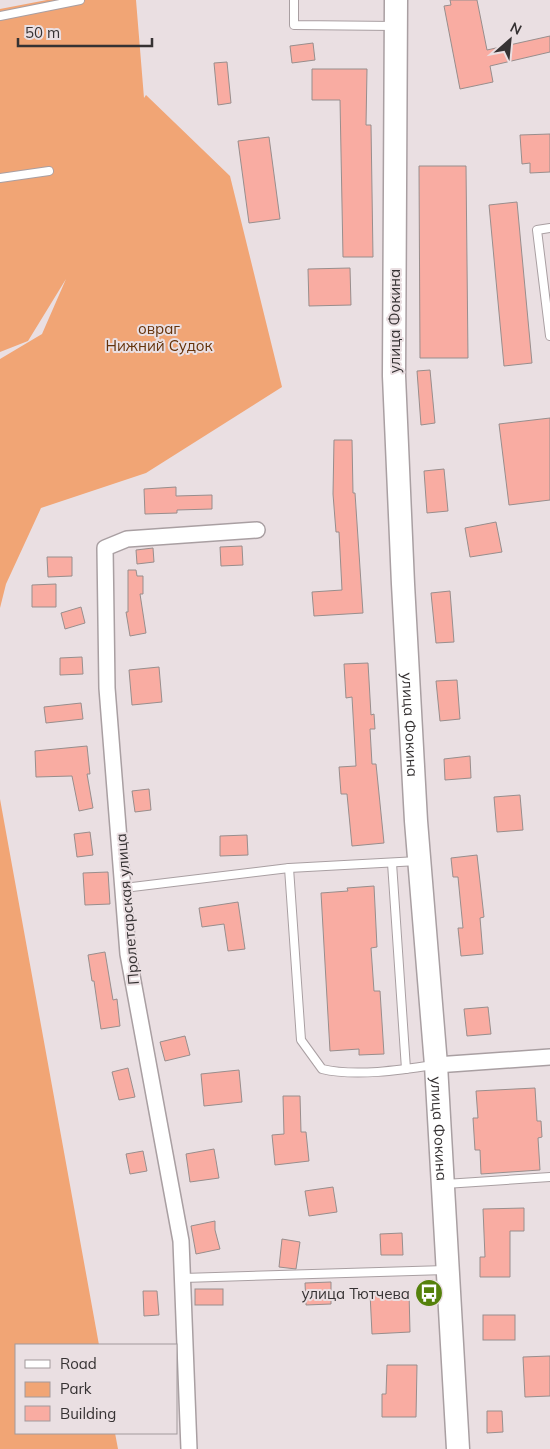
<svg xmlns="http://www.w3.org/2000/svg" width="550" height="1449" font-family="Mulish,sans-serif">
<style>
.green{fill:#f1a575}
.building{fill:#f9aca2;stroke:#988e8d}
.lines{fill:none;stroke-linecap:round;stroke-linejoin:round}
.service-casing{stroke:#a99fa2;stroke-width:10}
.minor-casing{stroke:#a99fa2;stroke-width:18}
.secondary-casing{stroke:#a99fa2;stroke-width:25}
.service{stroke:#fff;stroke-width:8}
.minor{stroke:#fff;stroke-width:15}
.secondary{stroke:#fff;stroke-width:22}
.labels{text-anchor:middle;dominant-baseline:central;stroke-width:4;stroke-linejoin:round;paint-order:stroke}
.street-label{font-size:15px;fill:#363233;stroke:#eadfe2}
.park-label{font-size:15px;fill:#64320a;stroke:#eadfe2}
.poi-label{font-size:15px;fill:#363233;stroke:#eadfe2;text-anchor:end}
</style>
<rect width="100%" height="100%" fill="#eadfe2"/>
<g class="green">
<polygon points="47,0 136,0 144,98 146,95 230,176 282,387 146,473 41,508 6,584 0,608 0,359 42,334 66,279 28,341 0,352 0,9"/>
<polygon points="0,799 99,1345 16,1345 16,1433 115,1433 118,1449 0,1449"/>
</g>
<g class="building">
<polygon points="450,0 477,0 487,50 550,36 550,52 490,66 493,82 460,89 444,6 451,5"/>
<polygon points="313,43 315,60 292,63 290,46"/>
<polygon points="227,62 231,103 218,105 214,63"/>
<polygon points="312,69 367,69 366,125 371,125 373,257 343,257 340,100 312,100"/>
<polygon points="550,134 550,172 530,173 530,163 522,164 520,135"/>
<polygon points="269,137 280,219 249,223 238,141"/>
<polygon points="419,166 466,166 468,358 420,358"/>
<polygon points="517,202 532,363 504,366 489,205"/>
<polygon points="350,268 351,305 309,306 308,269"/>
<polygon points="430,370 435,423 421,425 417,371"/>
<polygon points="550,418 550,500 509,505 499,424"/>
<polygon points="334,440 352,440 353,493 355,493 363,613 314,616 312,592 342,590 339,532 336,532 333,494"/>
<polygon points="444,469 448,511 427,513 424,471"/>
<polygon points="176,487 176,496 212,495 212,509 177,510 177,513 145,514 144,489"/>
<polygon points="496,522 502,552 470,557 465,528"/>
<polygon points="242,546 243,565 221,566 220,547"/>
<polygon points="153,548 154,562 137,564 136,550"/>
<polygon points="47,557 72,557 72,576 48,577"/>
<polygon points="128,570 136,570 137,576 143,576 143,594 140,594 146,633 130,636 126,612 128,612"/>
<polygon points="56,584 56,607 32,607 32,585"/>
<polygon points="450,591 454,642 436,643 431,593"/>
<polygon points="81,607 85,623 65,629 61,613"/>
<polygon points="82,657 83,674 60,675 60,658"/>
<polygon points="368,663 371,715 374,714 375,729 370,729 372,764 376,764 384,843 352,846 347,794 341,794 339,767 356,766 352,697 346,698 344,664"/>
<polygon points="159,667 162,702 132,705 129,670"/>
<polygon points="457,680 460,719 440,721 436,681"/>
<polygon points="81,703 83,719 46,723 44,707"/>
<polygon points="87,746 90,774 87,774 93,808 79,811 72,776 36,777 35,751"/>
<polygon points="470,756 471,778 445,780 444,759"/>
<polygon points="149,789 151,810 135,812 132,791"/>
<polygon points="520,795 523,830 497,832 494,797"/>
<polygon points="90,832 93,855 77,857 74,834"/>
<polygon points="247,835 248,855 220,856 220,836"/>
<polygon points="477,855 484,917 480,918 483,954 461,956 458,928 463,928 458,877 453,877 451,858"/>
<polygon points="108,872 110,904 85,905 83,873"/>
<polygon points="374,886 377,947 371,948 374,991 380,991 384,1054 359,1055 359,1049 330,1051 321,893 348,891 347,888"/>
<polygon points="238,902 245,949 228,951 224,924 202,927 199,908"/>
<polygon points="105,952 113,1000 117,999 120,1026 101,1029 94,981 92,981 88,955"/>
<polygon points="488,1007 491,1034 467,1036 464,1009"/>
<polygon points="185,1036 190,1055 165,1061 160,1042"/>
<polygon points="128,1068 135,1097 119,1100 112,1072"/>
<polygon points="239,1070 242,1102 204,1106 201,1074"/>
<polygon points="535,1088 537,1121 541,1121 542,1137 538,1138 540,1170 481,1174 480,1150 475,1150 473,1118 478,1118 476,1091"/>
<polygon points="283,1096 300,1096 301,1132 306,1132 309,1161 275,1165 272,1135 284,1134"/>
<polygon points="214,1149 219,1178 190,1182 186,1154"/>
<polygon points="143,1151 147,1171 130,1174 126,1154"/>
<polygon points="333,1187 337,1212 309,1216 305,1191"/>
<polygon points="524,1208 524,1231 510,1231 510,1277 480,1277 480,1257 485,1257 483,1209"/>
<polygon points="215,1221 215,1230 220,1249 196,1254 191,1226"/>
<polygon points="402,1233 403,1255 381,1255 380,1234"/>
<polygon points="282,1239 300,1242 296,1269 279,1267"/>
<polygon points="331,1282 331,1304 306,1305 305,1283"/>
<rect x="195" y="1289" width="28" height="16"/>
<polygon points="143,1291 157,1291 159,1315 144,1316"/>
<polygon points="409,1292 410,1332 372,1334 370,1293"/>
<rect x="483" y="1315" width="32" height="25"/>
<polygon points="550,1356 550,1396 525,1397 523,1357"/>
<polygon points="387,1365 417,1365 416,1417 382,1417 382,1394 386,1394"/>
<polygon points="487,1411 502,1411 503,1432 487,1433"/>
</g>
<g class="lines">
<g class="service-casing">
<g id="service">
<polyline points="294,0 294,25 395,26"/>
<polyline points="0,16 80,0"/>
<polyline points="0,178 49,171"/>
<polyline points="550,228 537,230 550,336"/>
<polyline points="392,863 406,1069"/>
<path d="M289,868l12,172 21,29c33,8 79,1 112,-4"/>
<polyline points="124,888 289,868 418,861"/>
<polyline points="445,1184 550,1177"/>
<polyline points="183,1278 446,1270"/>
</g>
</g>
<g class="minor-casing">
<g id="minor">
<polyline points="436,1065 550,1057"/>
<polyline points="189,1449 181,1241 128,954 107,688 105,548 127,539 257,530"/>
</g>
</g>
<g class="secondary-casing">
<g id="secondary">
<path id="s1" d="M396,0l-2,376 9,208 13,237 20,244 22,384"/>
</g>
</g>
<use href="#service" class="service"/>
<use href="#minor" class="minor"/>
<use href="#secondary" class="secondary"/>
</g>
<defs>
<g id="bus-disc" transform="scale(1.4375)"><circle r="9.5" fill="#55810b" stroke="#eadfe2"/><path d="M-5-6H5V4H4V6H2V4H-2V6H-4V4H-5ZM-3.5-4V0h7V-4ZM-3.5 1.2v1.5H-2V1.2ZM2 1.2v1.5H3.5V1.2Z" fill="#fff"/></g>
</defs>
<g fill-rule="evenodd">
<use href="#bus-disc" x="429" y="1293"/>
</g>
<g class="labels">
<g class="street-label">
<text transform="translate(394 321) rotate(-90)">улица Фокина</text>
<text stroke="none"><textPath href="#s1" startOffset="725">улица Фокина</textPath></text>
<text transform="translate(127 909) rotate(-95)">Пролетарская улица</text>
<text stroke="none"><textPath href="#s1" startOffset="1130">улица Фокина</textPath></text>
</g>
<g class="park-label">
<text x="159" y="328">овраг<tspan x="159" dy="17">Нижний Судок</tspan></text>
</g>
<g class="poi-label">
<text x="410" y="1293">улица Тютчева</text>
</g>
</g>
<rect x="15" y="1344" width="162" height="90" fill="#eadfe2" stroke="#a29a9c"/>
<rect x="25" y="1360" width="25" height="8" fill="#ffffff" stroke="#a29a9c"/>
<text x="60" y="1369" font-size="15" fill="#363233">Road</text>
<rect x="25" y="1382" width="25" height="15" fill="#f1a575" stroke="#a29a9c"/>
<text x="60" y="1394" font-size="15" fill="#363233">Park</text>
<rect x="25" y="1406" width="25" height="15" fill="#f9aca2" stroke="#a29a9c"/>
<text x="60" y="1419" font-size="15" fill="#363233">Building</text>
<g transform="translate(510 40) rotate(27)" stroke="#eadfe2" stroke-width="4" paint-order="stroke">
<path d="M0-4L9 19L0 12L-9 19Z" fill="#363233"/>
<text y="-8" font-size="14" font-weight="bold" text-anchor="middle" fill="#363233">N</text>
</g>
<path d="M18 38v8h134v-8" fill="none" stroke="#363233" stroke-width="2.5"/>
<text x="25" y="38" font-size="15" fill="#363233" stroke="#eadfe2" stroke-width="4" paint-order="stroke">50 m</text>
</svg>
